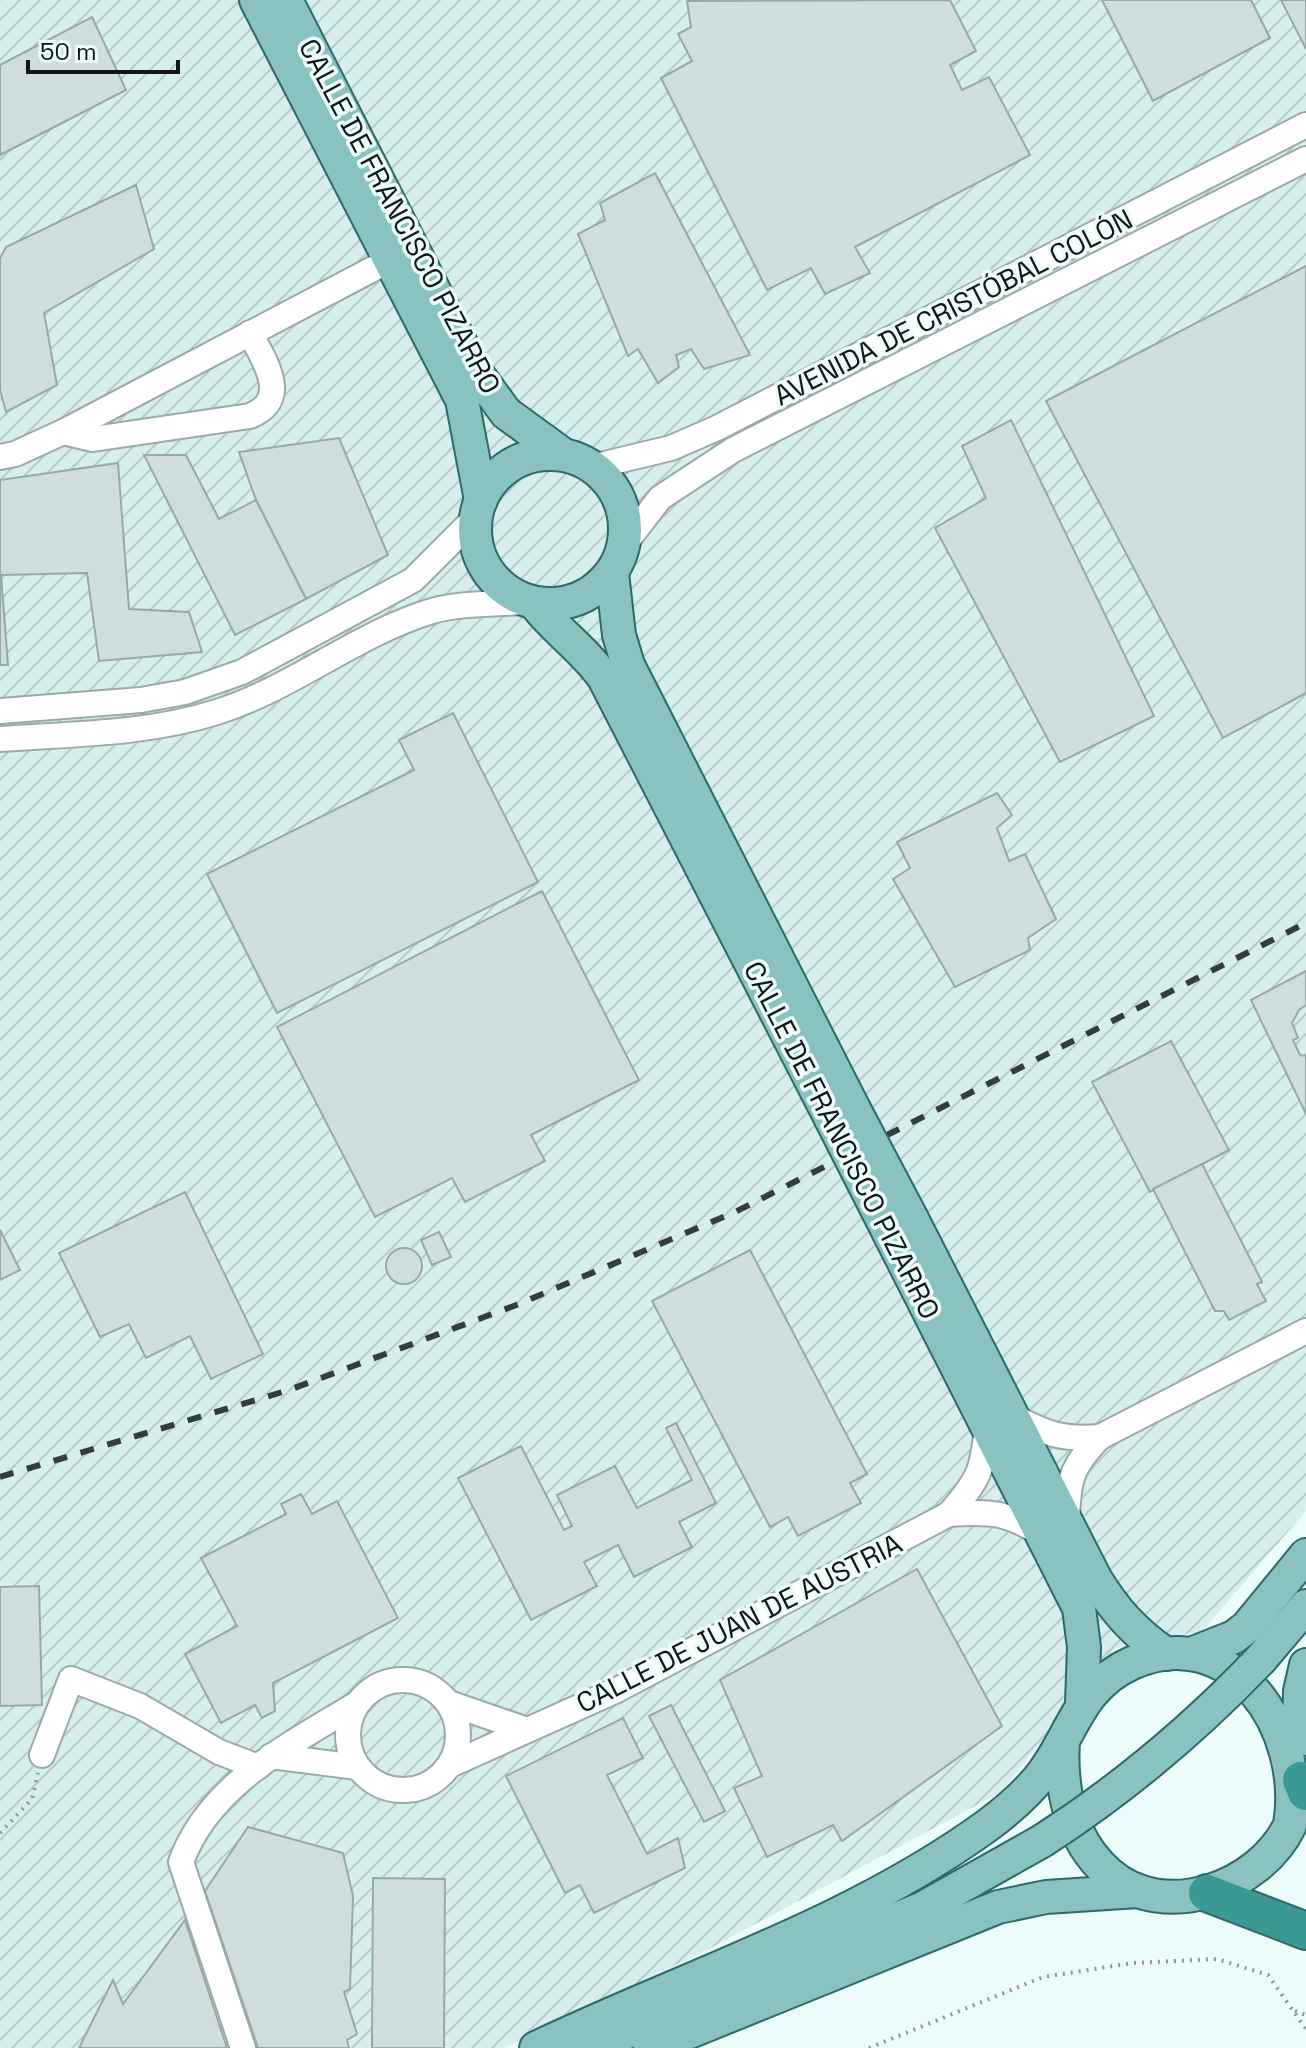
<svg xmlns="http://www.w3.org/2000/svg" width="1306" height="2048" font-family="'Space Grotesk',sans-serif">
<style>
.industrial{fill:url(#industrial-furrows)}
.building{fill:#cfdedd;stroke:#99a8a7;stroke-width:2}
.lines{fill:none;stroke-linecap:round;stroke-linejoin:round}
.minor-casing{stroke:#9baaa9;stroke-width:28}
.major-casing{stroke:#2c6b68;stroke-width:36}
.highway-casing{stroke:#2c6b68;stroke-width:40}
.path{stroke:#8c9795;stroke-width:4;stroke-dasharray:2 6;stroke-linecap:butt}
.minor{stroke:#fff;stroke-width:24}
.major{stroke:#89c2bf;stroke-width:32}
.highway{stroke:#3a9994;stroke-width:36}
.rail{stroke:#353c3b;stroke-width:6;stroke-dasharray:14 14;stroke-linecap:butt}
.major-bridge-casing{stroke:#2c6b68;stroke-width:36;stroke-linecap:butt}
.major-bridge{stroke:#89c2bf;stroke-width:32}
.labels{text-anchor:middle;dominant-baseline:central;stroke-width:7;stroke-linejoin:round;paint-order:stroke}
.street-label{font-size:28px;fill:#111615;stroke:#ecfcfa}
</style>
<defs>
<pattern id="industrial-furrows" width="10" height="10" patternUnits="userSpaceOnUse" patternTransform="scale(2)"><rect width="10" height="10" fill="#d6eeec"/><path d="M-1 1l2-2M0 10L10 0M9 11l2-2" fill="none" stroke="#b7cbca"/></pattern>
</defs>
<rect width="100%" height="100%" fill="#ecfcfa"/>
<polygon class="industrial" points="0,0 1306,0 1306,1511 1202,1631 1116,1648 1001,1792 709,1949 504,2048 0,2048"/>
<g class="building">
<polygon points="950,0 976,51 950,65 962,90 989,77 1030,155 855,247 870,273 825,294 811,268 767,290 661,78 692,61 678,34 691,27 687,1"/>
<polygon points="1102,0 1251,0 1270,38 1153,101"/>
<polygon points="1281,0 1306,0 1306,49"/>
<polygon points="92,17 126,90 0,155 0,65"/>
<polygon points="655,173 750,355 704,369 691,349 676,355 679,367 658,383 638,349 628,356 578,234 605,220 600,203"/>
<polygon points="136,185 154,249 44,313 57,385 6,412 0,390 0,258 6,247"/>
<polygon points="1306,266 1306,693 1223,738 1046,401"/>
<polygon points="1011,420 1154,716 1060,762 935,528 986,498 962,446"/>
<polygon points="339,438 388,555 306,599 256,500 239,452"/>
<polygon points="144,455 186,455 219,519 256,500 306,599 235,635"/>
<polygon points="118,463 129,609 189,612 202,652 99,661 87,573 1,575 8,665 0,665 0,480"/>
<polygon points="453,713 538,882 277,1013 207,874 414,770 399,740"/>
<polygon points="997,793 1012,815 997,828 1009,861 1025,854 1056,919 1028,938 1030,950 955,987 893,879 910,868 897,842"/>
<polygon points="542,891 639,1080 531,1135 545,1161 465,1202 452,1178 375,1217 277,1027"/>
<polygon points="1306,971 1306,1005 1299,1010 1292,1023 1298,1038 1293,1040 1300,1055 1306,1056 1306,1114 1251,1000"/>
<polygon points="1171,1041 1229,1150 1150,1192 1092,1082"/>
<polygon points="1202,1164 1262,1282 1257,1284 1266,1301 1229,1320 1224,1311 1215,1311 1153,1189"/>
<polygon points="185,1192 263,1354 211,1379 190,1336 146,1358 129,1324 100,1337 59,1253"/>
<polygon points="0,1230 20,1270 0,1280"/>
<polygon points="439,1232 451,1257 432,1265 421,1240"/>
<circle cx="404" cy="1266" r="18"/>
<polygon points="750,1250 867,1474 850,1483 861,1503 798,1536 788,1517 770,1527 652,1301"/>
<polygon points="676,1423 716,1503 679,1522 692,1547 634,1577 618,1545 584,1562 597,1586 531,1620 458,1478 521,1446 564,1530 572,1526 557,1495 615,1466 637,1508 692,1480 666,1428"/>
<polygon points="301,1494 312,1514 337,1501 398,1618 273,1683 275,1711 262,1718 255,1705 221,1723 185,1654 237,1626 201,1558 286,1514 281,1504"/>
<polygon points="917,1569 1002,1726 842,1841 833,1825 767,1857 734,1788 762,1776 720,1680"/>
<polygon points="39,1586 42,1705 0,1706 0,1587"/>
<polygon points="671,1705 725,1811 704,1822 649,1716"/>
<polygon points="623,1718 643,1758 607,1775 647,1854 678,1838 685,1868 594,1913 580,1885 565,1893 506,1776"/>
<polygon points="248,1827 343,1853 353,1896 350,1989 344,1992 357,2034 347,2040 349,2048 258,2048 205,1891"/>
<polygon points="373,1878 445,1879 444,2048 372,2048"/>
<polygon points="185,1920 227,2048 79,2048 113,1980 123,2004"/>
</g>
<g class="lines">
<g class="minor-casing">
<g id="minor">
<path d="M63,432l30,7 157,-23c41,-17 15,-54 0,-83"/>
<polyline points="0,457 15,454 63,432 390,260"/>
<polyline points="592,467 671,448 717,428 1306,125"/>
<polyline points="624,545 660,498 733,450 1306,159"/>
<polyline points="0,711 141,700 185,692 242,672 413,580 478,515"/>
<path d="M0,739c72,-5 148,-5 217,-27 76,-24 139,-78 215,-101 28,-8 61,-7 90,-9"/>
<path d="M1013,1416c32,18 50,24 87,21 -30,31 -32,44 -33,85"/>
<path d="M987,1426c-4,44 -8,54 -38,88 42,-3 58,-2 94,21"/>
<polyline points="1100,1437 1306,1331"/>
<circle cx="403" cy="1735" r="55"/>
<polyline points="449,1703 527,1730"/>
<polyline points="42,1755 71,1679 140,1706 219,1752 258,1767"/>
<polyline points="271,1756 357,1767"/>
<polyline points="450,1765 617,1690 949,1514"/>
<path d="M243,2048l-62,-186c28,-77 108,-117 174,-157"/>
</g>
</g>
<g class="major-casing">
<g id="major">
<polyline points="256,0 462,400 481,500"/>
<polyline points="286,0 474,369 506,413 561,453"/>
<circle cx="550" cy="529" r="75"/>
<polyline points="612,573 619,635 628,665 854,1109"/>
<path d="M536,605c21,27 48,44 68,73l227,441"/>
<path d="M912,1219l183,359c20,33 40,55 71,76"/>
<polyline points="889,1233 1079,1608 1084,1647 1082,1703"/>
<polyline points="1191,1654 1234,1637 1247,1627 1306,1555"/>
<polyline points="1261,1659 1306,1606"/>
<polyline points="1299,1740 1300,1691 1306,1665"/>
<path d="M536,2048c151,-72 316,-124 452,-223 20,-15 40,-32 55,-52 31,-42 36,-86 89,-110 99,-44 174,65 158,162 -30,63 -126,98 -182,48 -38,-34 -48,-84 -45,-132"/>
<polyline points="589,2048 923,1908 1042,1841"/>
<polyline points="650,2048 998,1907 1046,1897 1138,1891"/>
</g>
</g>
<g class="highway-casing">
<g id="highway">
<polyline points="1301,1780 1306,1792"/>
<polyline points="1207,1893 1306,1931"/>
</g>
</g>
<g class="path">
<polyline points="0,1833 32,1799 38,1773"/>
<polyline points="1295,2011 1306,2015"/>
<polyline points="869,2048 1043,1977 1133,1963 1217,1959 1268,1975 1306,2029"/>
</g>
<use href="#minor" class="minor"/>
<use href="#major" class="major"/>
<use href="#highway" class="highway"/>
<polyline class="rail" points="0,1477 289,1390 519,1304 735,1212 1306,923"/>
<g class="major-bridge-casing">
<g id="major-bridge">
<polyline points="854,1109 912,1219"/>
<polyline points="831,1119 889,1233"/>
<path d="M1042,1841c81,-52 153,-113 219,-182"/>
</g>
</g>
<use href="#major-bridge" class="major-bridge"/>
</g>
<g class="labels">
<g class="street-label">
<text transform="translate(400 216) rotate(62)">CALLE DE FRANCISCO PIZARRO</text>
<text transform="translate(953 307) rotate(-27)">AVENIDA DE CRISTÓBAL COLÓN</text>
<text transform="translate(842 1140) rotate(63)">CALLE DE FRANCISCO PIZARRO</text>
<text transform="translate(739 1623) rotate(-27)">CALLE DE JUAN DE AUSTRIA</text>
</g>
</g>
<path d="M28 60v12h150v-12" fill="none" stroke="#111615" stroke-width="4"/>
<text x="40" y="60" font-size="24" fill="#111615" stroke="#ecfcfa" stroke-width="6" paint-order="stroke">50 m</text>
</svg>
